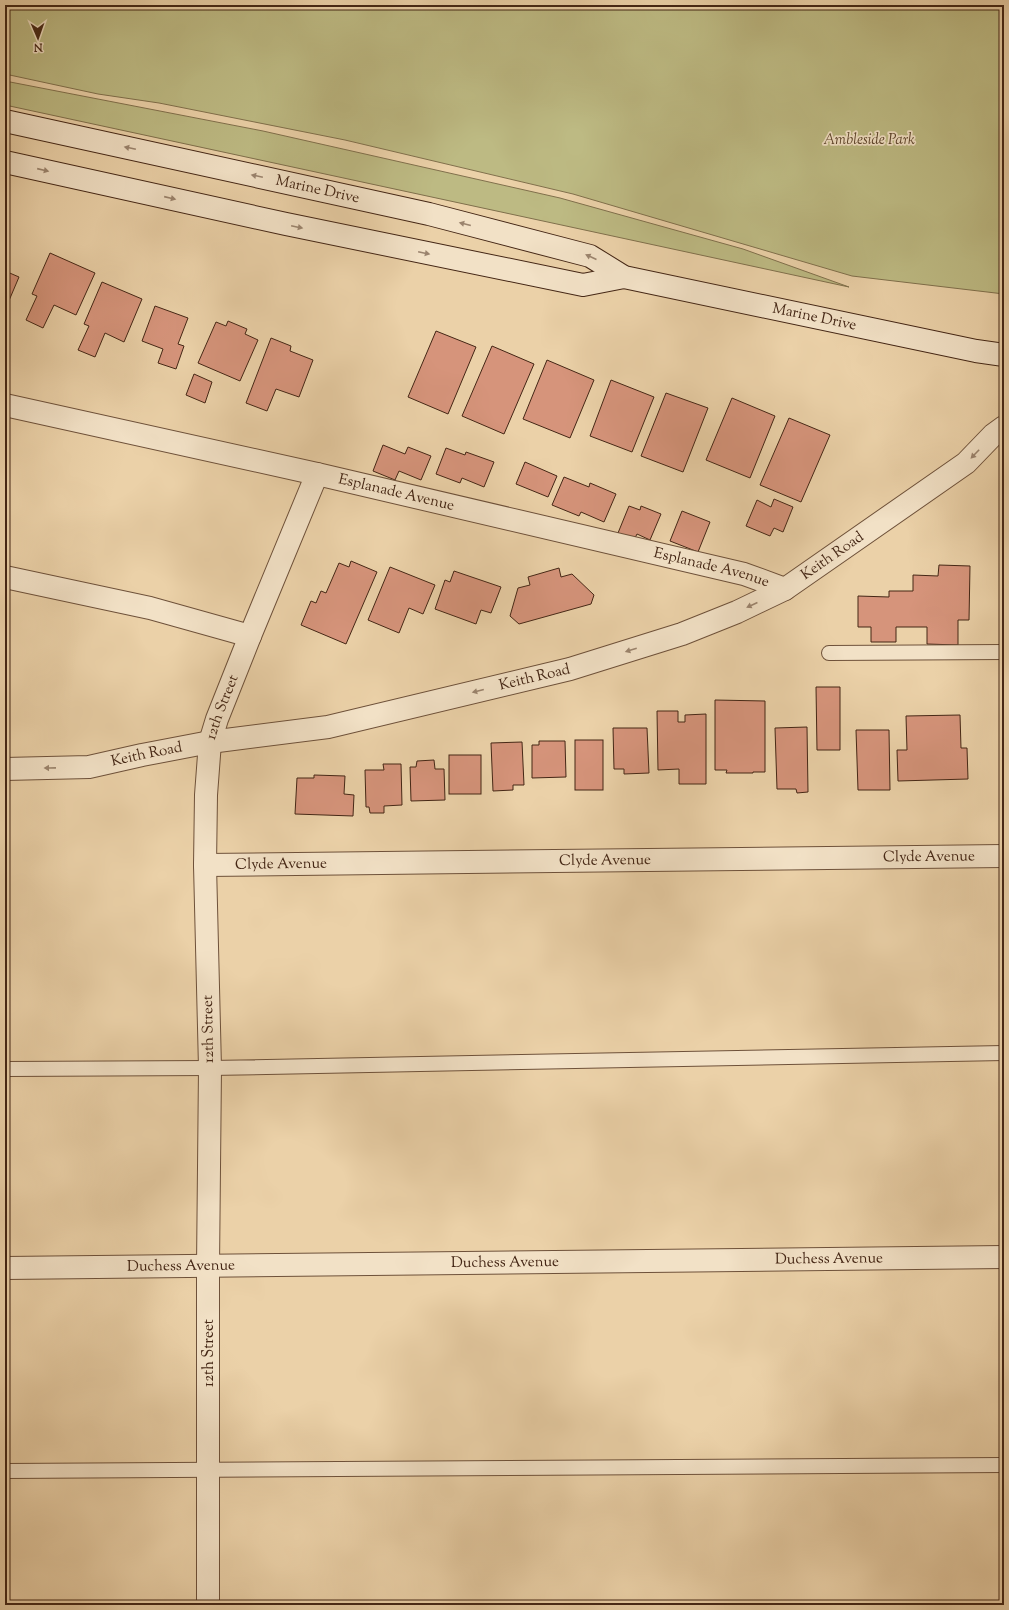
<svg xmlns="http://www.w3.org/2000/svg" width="1009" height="1610" font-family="'Sorts Mill Goudy',serif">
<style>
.green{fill:#bdba83;stroke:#80704c}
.building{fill:#d6947b;stroke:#442615}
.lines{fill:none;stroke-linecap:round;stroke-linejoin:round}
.service-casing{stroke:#6e513a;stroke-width:16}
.minor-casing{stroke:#6e513a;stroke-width:24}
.secondary-casing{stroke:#442615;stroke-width:24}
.service{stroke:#f2e1c6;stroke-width:14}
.minor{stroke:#f2e1c6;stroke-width:22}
.secondary{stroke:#f2e1c6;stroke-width:22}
.oneway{fill:#9b846e}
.labels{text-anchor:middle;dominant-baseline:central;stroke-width:3.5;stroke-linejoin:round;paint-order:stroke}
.park-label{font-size:15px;font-style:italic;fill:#5c442b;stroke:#f2e1c6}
.street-label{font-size:15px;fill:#442615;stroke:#f2e1c6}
</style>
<rect width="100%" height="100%" fill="#ebd1a8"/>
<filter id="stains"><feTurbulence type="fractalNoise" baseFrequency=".005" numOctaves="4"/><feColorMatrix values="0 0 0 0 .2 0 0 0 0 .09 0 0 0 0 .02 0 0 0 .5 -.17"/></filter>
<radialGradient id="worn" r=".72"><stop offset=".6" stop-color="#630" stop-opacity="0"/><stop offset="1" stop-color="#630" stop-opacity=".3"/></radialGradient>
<g class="green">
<polygon points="5,5 1004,5 1004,294 852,276 573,194 345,140 159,103 98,94 5,74"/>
<polygon points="5,81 263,131 560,198 743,249 849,287 5,105"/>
</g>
<g class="building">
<polygon points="50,253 95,273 76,315 54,305 43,328 26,320 37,296 32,294"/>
<polygon points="5,271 19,277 5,310"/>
<polygon points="102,282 142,299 124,342 105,333 95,357 78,350 89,326 84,324"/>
<polygon points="155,306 188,318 178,344 184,346 176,369 158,363 163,349 142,341"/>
<polygon points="228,321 247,329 245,334 258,340 240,381 198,363 216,322 226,326"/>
<polygon points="436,331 476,347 448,414 408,397"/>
<polygon points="271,338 291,346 290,351 313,360 299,397 276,389 267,411 246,403"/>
<polygon points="492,346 534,364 504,434 462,416"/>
<polygon points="547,360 594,380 570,438 523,419"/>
<polygon points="194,374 212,382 205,403 186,395"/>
<polygon points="611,380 654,397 632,452 590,436"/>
<polygon points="666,393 708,408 683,472 641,456"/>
<polygon points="732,398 775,416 750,478 706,460"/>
<polygon points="789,418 830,435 801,502 760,485"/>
<polygon points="383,445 405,454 408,447 431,456 421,480 399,471 395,480 373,471"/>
<polygon points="446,448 465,455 466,452 494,462 484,487 462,478 460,483 436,474"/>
<polygon points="525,462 557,476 548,497 516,484"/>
<polygon points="564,477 589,487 590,483 616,494 604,522 581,512 579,516 552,505"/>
<polygon points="774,499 793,507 783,532 774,528 770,536 746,526 757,500 771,507"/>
<polygon points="629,506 640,510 641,506 661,514 650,540 637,534 634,540 618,533"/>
<polygon points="682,511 710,522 698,552 670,541"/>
<polygon points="351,561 377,572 346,644 301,625 311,601 316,603 321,591 326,593 339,563 349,567"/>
<polygon points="939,565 970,566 969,620 958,620 958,645 927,644 927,627 896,627 896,642 871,642 871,627 858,627 858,596 889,597 889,591 913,591 913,575 938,576"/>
<polygon points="390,567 435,585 423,614 409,608 399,633 368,620"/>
<polygon points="559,568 561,577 572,574 594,595 591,604 519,624 510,616 518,588 530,585 528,577"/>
<polygon points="454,571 501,587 491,613 481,610 476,624 435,609 445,580 450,582"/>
<polygon points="816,687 840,687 840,750 817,750"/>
<polygon points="715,700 765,701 765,772 753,772 753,773 726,773 727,770 715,770"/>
<polygon points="657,711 678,711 678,722 685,722 685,715 706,714 706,784 679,784 679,769 658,770"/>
<polygon points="960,715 961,748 967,748 968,779 898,781 897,750 907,750 906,716"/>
<polygon points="807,727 808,792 797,793 796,789 777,789 775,728"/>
<polygon points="613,728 647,728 649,773 624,774 624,769 614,769"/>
<polygon points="856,730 889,730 890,790 858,790"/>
<rect x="575" y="740" width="28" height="50"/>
<polygon points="539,741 565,741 566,777 532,778 532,745 539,745"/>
<polygon points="522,742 524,785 513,785 513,790 493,791 491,743"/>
<rect x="449" y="755" width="32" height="39"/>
<polygon points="434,760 435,769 444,769 445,800 411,801 410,767 416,767 417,761"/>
<polygon points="383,764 401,764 402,805 384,806 384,813 370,813 369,807 366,807 365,770 384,770"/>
<polygon points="314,775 345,776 344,794 354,795 353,816 295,814 297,778 314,778"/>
</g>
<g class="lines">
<g class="service-casing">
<g id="service">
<polyline points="829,653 1004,652"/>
<polyline points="5,1069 210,1068 1004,1053"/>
<polyline points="5,1471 1004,1465"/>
</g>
</g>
<g class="minor-casing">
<g id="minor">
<path id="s1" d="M5,405l312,69 427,100 41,15"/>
<polyline points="5,577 150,608 250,636"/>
<path id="s2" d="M5,769l84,-2 53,-12 68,-13 118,-15 242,-58 112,-35 55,-22 48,-23 181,-126 27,-28 11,-8"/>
<path id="s3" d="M205,865l799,-9"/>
<path id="s4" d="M5,1268l999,-11"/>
<path id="s5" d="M208,1605v-339l2,-198 -5,-203 1,-70 4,-53 7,-23 33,-83 67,-162"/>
</g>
</g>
<g class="secondary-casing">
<g id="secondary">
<path id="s6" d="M5,121l424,93 161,42 34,21 352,74 28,4"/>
<polyline points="5,162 286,224 583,285 624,277"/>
</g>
</g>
<use href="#service" class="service"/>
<use href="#minor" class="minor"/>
<use href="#secondary" class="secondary"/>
</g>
<defs><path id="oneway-solid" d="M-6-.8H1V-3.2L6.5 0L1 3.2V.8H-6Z"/></defs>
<g class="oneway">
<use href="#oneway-solid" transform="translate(130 148) rotate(-168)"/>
<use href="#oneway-solid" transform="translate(43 170) rotate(13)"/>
<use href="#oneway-solid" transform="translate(257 176) rotate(-168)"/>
<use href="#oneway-solid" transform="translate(170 198) rotate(13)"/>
<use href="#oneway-solid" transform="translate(465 224) rotate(-166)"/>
<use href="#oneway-solid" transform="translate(297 227) rotate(12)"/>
<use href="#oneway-solid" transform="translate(424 253) rotate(12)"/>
<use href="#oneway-solid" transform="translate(591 257) rotate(-156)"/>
<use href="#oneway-solid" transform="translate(975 454) rotate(134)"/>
<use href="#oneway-solid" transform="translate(752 605) rotate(155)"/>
<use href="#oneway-solid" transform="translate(631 650) rotate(163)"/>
<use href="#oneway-solid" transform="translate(478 691) rotate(166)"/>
<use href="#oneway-solid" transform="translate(50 768) rotate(179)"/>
</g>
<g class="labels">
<g class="park-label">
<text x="869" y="140">Ambleside Park</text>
</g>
<g class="street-label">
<text stroke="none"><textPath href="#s6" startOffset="320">Marine Drive</textPath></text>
<text stroke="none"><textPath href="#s6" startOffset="835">Marine Drive</textPath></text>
<text stroke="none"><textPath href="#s1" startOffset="401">Esplanade Avenue</textPath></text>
<text stroke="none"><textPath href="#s2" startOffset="863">Keith Road</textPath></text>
<text stroke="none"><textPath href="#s1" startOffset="725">Esplanade Avenue</textPath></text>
<text stroke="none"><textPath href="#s2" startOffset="539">Keith Road</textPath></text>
<text stroke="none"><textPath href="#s5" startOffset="900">12th Street</textPath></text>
<text stroke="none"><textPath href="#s2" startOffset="143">Keith Road</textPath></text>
<text stroke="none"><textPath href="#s3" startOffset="724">Clyde Avenue</textPath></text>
<text stroke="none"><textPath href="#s3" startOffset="400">Clyde Avenue</textPath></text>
<text stroke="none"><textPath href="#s3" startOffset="76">Clyde Avenue</textPath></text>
<text transform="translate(209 1029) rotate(-91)">12th Street</text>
<text stroke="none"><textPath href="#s4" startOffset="824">Duchess Avenue</textPath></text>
<text stroke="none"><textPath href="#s4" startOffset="500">Duchess Avenue</textPath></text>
<text stroke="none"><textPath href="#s4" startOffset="176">Duchess Avenue</textPath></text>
<text transform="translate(209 1353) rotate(-90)">12th Street</text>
</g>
</g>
<rect width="1009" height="1610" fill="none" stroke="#ebd1a8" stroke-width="20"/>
<rect x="6" y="6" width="997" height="1598" fill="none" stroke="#442615" stroke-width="2"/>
<rect x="10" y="10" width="989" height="1590" fill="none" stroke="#442615"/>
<g transform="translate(38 38) rotate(178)" stroke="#f2e1c6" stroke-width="3" paint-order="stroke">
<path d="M0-3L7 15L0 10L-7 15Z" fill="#442615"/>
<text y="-6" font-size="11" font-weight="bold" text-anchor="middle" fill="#442615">N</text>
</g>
<rect width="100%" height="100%" filter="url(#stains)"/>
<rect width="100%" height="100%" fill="url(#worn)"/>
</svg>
